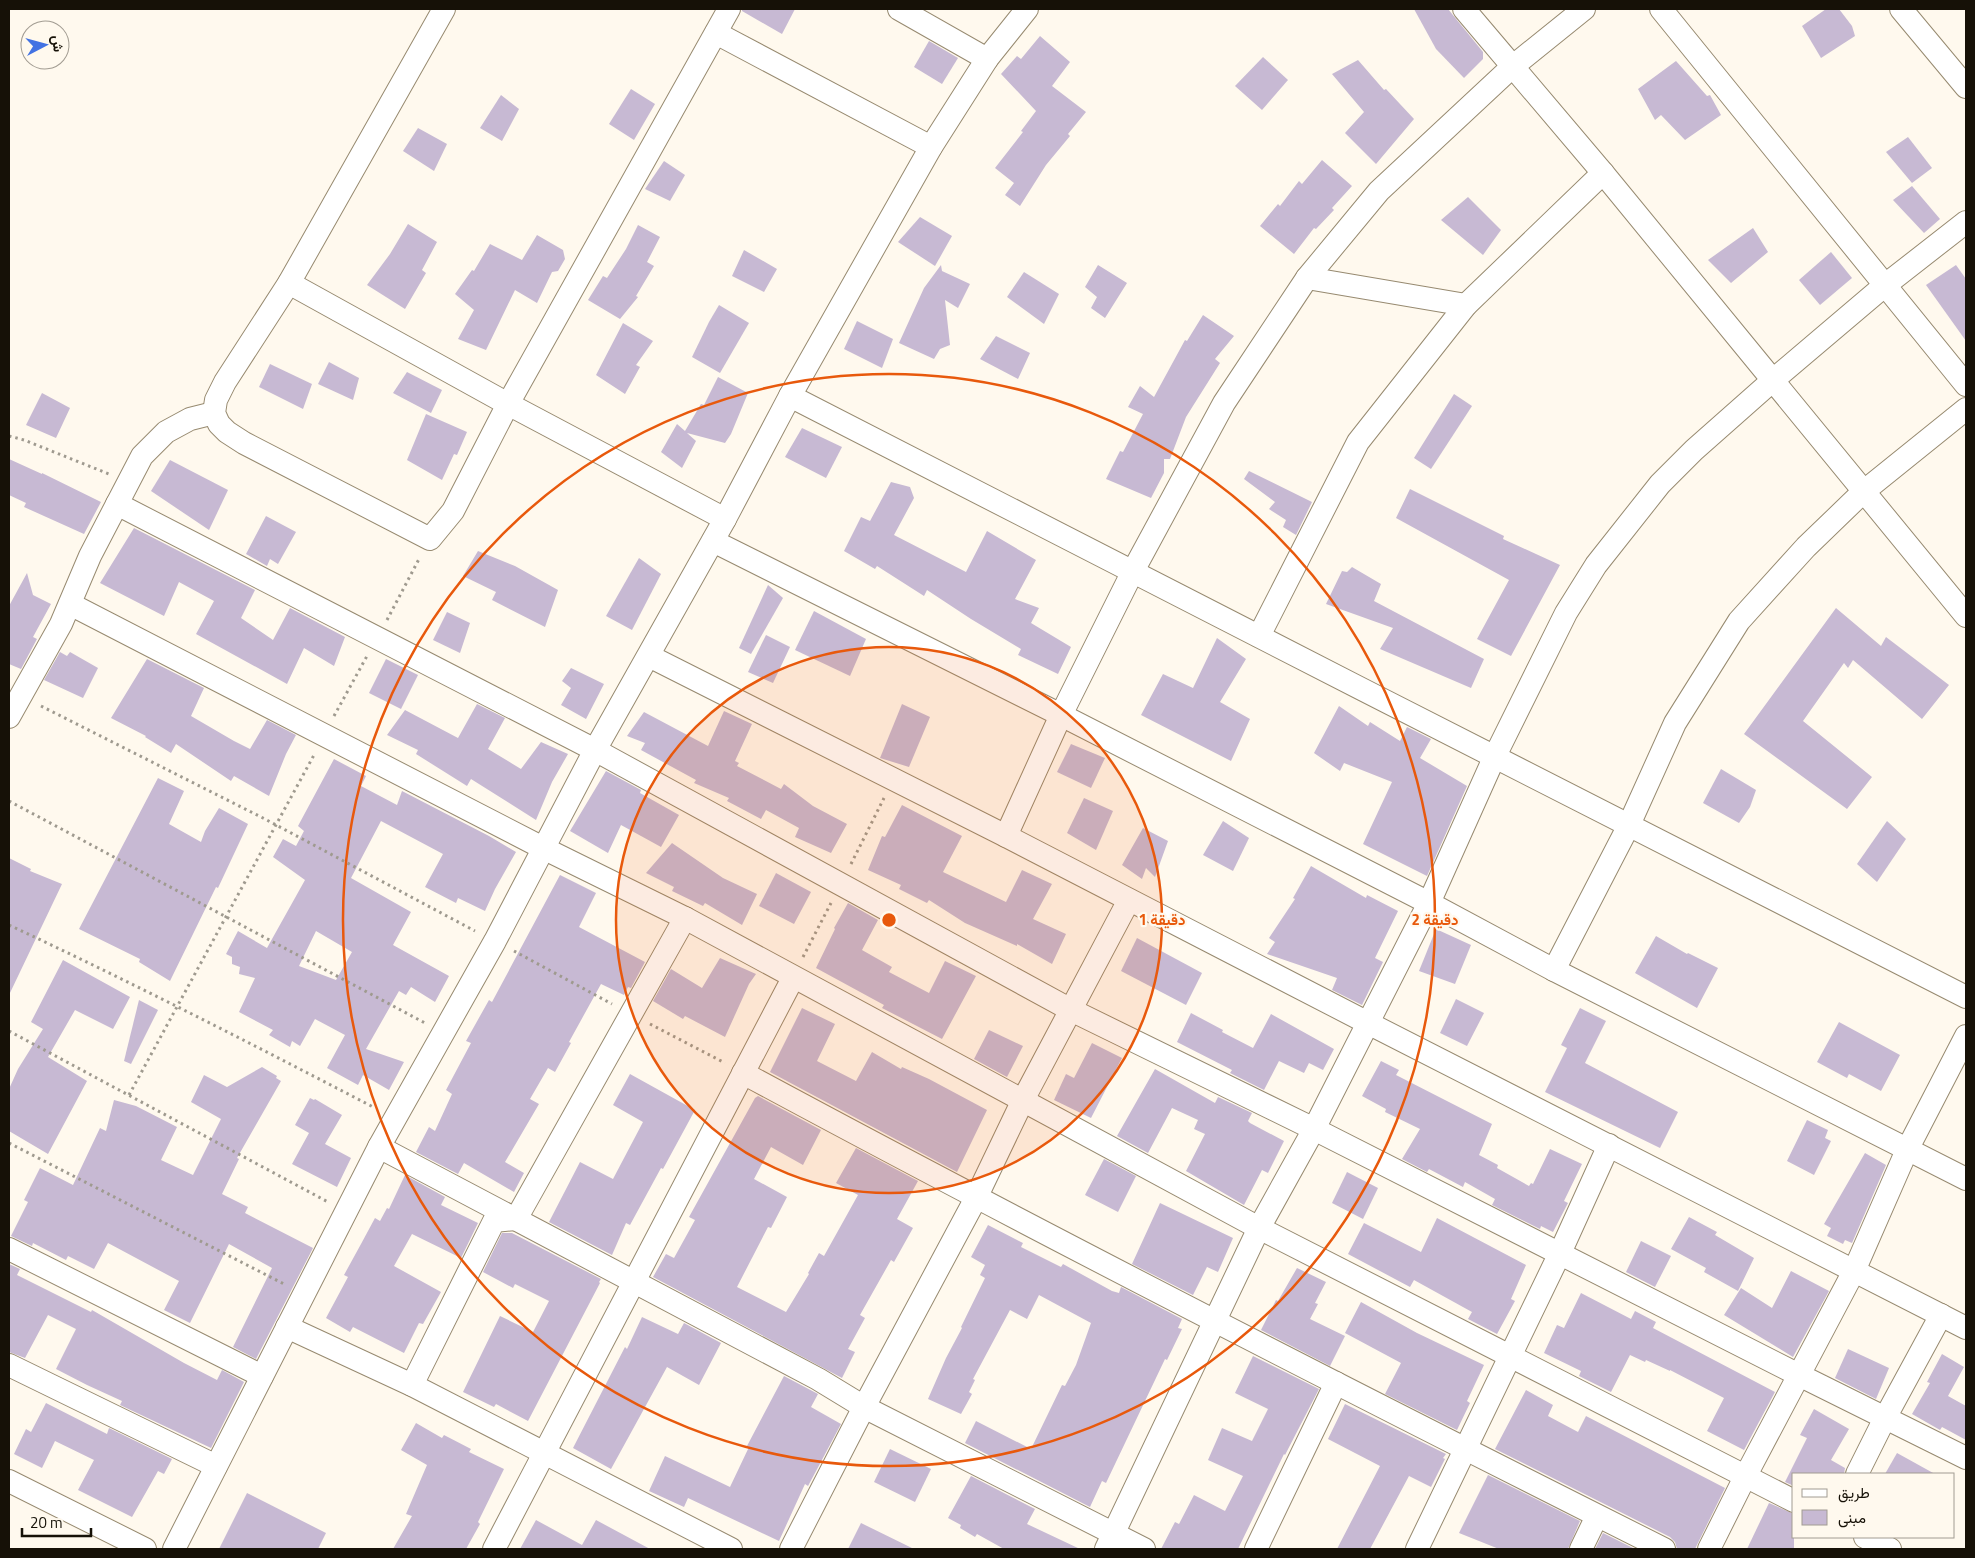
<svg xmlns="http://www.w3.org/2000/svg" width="1975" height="1558" font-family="'Titillium Web',Vazirmatn,sans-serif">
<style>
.building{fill:#c7b9d3;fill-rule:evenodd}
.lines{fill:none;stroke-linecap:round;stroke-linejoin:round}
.minor-casing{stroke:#978a70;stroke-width:24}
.path{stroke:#9f9a8f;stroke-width:3;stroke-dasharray:2.5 4;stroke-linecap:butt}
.minor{stroke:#fff;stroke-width:22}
.ring{fill:none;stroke:#e8590c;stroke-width:2.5}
.centre{fill:#e8590c;stroke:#fff9ee;stroke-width:2.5}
.ring-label{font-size:15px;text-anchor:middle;font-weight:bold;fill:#e8590c;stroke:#fff9ee;stroke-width:4.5;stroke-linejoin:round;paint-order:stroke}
</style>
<rect width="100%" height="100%" fill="#fff9ee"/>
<g class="building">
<polygon points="742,9 795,9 782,34 742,11"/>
<polygon points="1414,9 1448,9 1483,52 1483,59 1464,78 1436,49"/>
<polygon points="1826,9 1839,9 1852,26 1855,36 1821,58 1802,26"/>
<polygon points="1040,36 1070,62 1052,86 1086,112 1068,134 1070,136 1046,165 1020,206 1005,195 1014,183 995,168 1023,132 1021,131 1036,111 1001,74 1017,56 1021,59"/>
<polygon points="929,41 958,58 942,84 914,67"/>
<polygon points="1263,57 1288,80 1262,110 1235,86"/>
<polygon points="1358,60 1384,90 1386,89 1414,119 1376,164 1345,133 1364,112 1332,74"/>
<polygon points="1676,61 1707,96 1710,95 1721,115 1685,140 1661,115 1655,120 1638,89"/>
<polygon points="631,89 655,104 634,140 609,124"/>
<polygon points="501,95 519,109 502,141 480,128"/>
<polygon points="418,128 447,144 434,171 403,151"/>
<polygon points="1908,137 1932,168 1912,183 1886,152"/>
<polygon points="1322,160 1352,186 1332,208 1334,210 1316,229 1314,228 1294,254 1260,226 1278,204 1280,206 1299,181 1302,184"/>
<polygon points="664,161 685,175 670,201 645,189"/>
<polygon points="1912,186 1940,219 1924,233 1893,200"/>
<polygon points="1468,197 1501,230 1483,255 1441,220"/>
<polygon points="920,217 952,236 935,266 898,242"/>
<polygon points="408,224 437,242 422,270 426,273 405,309 367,285 390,254"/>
<polygon points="638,225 660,237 647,262 654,266 636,296 638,297 620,319 588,300 603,276 607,278 626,249"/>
<polygon points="1753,228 1768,252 1731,283 1708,260"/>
<polygon points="537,235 563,250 565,259 558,271 552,272 537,303 515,290 486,350 458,339 474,310 455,294 472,270 474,271 490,244 522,260"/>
<polygon points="744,250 777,269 764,292 732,276"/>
<polygon points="1831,252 1852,278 1820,305 1799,280"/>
<polygon points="941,265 942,271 970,284 958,308 945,300 950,345 940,349 934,359 899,343 924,288"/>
<polygon points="1098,265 1127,283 1105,318 1091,308 1097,297 1085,287"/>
<polygon points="1956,265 1966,279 1966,341 1926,285"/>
<polygon points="1024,272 1059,294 1044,324 1007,297"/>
<polygon points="719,305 749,323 720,373 692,357 709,322"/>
<polygon points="1203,315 1234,336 1215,359 1220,363 1186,417 1170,459 1164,459 1164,473 1151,498 1106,479 1120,451 1123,452 1143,414 1128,407 1140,386 1154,397 1185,340 1187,341"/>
<polygon points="857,321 893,339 882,368 844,349"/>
<polygon points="623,323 653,341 636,365 640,367 625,394 596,375"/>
<polygon points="996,336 1030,353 1018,379 980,359"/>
<polygon points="329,362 359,378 353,400 318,384"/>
<polygon points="270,364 312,384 303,409 259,387"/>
<polygon points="407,372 442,390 431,413 393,393"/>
<polygon points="718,377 748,393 731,434 725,443 687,433 696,441 682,468 661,452 677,424 685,431 701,404 704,405"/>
<polygon points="42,393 70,408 56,438 26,425"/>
<polygon points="1454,394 1472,406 1431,469 1414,458"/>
<polygon points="426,414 467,432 457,455 454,454 442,480 407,460"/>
<polygon points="802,428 842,447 826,478 785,457"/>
<polygon points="9,459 42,474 42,473 101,502 84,534 24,507 26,503 9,495"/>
<polygon points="170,460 228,490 209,530 151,491"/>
<polygon points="1249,471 1312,502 1296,535 1283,527 1286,520 1269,509 1275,502 1244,479"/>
<polygon points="891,482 910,487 914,498 894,535 966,572 987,531 1036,560 1015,599 1039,608 1031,623 1071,647 1058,674 1018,655 1021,649 971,619 927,590 924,596 877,566 875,569 844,551 861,517 870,521"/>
<polygon points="1410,489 1504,536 1503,539 1560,565 1511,656 1477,639 1509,580 1396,518"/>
<polygon points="266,516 296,532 278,564 270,559 267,566 246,554"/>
<polygon points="134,528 255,590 241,618 273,640 290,608 345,637 334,666 304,648 287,684 196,634 214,601 179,582 164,616 100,583"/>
<polygon points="478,551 515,566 558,590 545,627 492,600 496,592 463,576"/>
<polygon points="639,558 661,574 632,630 606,616"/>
<polygon points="1352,567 1381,584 1374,601 1484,659 1471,688 1380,649 1393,628 1326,604 1342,571 1347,572"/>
<polygon points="27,573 33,595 51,604 33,637 37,639 21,669 9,664 9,606"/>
<polygon points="768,585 783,598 751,654 739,648"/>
<polygon points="1836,608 1881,646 1886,637 1949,685 1922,719 1853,660 1848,668 1844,663 1803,721 1872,777 1847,809 1744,734"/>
<polygon points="814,611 866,639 850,676 795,650"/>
<polygon points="447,612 470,623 460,653 433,640"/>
<polygon points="766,635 790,647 773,683 748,672"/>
<polygon points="1217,638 1246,659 1220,702 1250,719 1231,761 1141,715 1163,674 1193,688"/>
<polygon points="60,652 67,656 70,652 98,668 83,698 44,680"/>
<polygon points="147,659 204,688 191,716 234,741 250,749 267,720 296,735 286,754 269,796 234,776 231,781 176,744 171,753 145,737 146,736 111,718"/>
<polygon points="386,659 418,675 401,709 369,693"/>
<polygon points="571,668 604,684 586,719 561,705 571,688 562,681"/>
<polygon points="477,704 505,718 488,749 521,769 541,742 568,754 552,782 536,820 471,779 467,786 416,754 418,750 387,735 405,710 458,738"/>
<polygon points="902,704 930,717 909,767 880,758"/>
<polygon points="1339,706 1368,726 1370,722 1400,741 1407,727 1431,739 1420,758 1467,786 1427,876 1363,844 1392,782 1344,763 1340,771 1314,753"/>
<polygon points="724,711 752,724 735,761 739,763 737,766 781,789 784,784 813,806 847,824 831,853 795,837 799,828 766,810 761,819 727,801 729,798 694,783 696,780 641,750 645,743 627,736 644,712 708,746"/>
<polygon points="1071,744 1105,758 1091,788 1057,772"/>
<path d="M334,759l32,17 -5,10 36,19 5,-14 87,45 27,16 -21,37 -10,22 -27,-13 -2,5 -31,-16 18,-33 -62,-33 -30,57 60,34 -18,33 56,31 -14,26 -24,-15 -5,8 -7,-4 -33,58 38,13 -15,28 -26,-15 -5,10 -31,-17 18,-33 -30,-16 -15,27 -8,-5 -2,6 -21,-12 4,-5 -34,-18 16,-34 -16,-4 1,-7 -8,-3v-7l-6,-3 12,-23 29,17 38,-68 -32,-23 10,-18 13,7 8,-15 -6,-5zM316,931l36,21 -16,28 -37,-14z"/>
<polygon points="1721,769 1756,790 1750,807 1739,823 1703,803"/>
<polygon points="606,771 641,790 640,793 679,815 661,847 621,825 608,853 570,831"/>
<polygon points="158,778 184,791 169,824 201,842 205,831 219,808 248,824 218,888 216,887 170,981 139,962 140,959 79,929"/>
<polygon points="1084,798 1113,811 1096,850 1067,833"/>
<polygon points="902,805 962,836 943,872 1006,902 1022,870 1052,884 1033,919 1066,934 1052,964 1017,944 1017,946 965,923 929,900 927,903 899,889 901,885 868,870 882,836 885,837"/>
<polygon points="1223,821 1249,838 1233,871 1203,855"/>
<polygon points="1887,821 1906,839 1877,882 1857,864"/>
<polygon points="1143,828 1168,841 1155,877 1146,868 1142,879 1122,865"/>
<polygon points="672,843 723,878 757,894 742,925 705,903 703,906 672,891 674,887 646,873"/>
<polygon points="9,858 31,869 30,871 62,884 9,995"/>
<polygon points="1311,866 1366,898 1367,895 1398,911 1375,958 1383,962 1362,1005 1332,990 1337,978 1267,954 1275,942 1269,938 1295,899 1293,898"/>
<polygon points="776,873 811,892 794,924 759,906"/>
<polygon points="560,875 596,893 579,927 645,962 631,988 628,987 624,995 601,984 569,1042 571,1043 555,1072 548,1068 530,1099 539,1104 505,1162 524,1173 514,1192 464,1163 458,1174 416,1152 429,1127 435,1131 452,1094 446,1090 471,1043 466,1041 489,1000 492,1002"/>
<polygon points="848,903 878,920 862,950 892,967 889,972 929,993 945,961 976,976 942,1039 882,1008 884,1005 816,968 835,929 834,928"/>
<polygon points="1436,929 1471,945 1455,984 1419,971"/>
<polygon points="1656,936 1687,954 1688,953 1718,968 1697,1008 1635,973"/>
<polygon points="1137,938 1202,973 1186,1005 1121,971"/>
<polygon points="720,958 756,974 749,984 725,1037 685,1016 683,1019 653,1001 671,969 702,988"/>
<polygon points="63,960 130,997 113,1029 75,1010 48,1057 87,1081 48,1154 9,1131 9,1089 18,1069 43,1029 31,1022"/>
<polygon points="1456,999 1484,1013 1467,1046 1440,1033"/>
<polygon points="139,1000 158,1010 131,1064 124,1061"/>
<polygon points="802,1008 835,1024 817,1061 856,1081 872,1052 901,1069 902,1067 929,1079 987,1110 957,1172 770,1072"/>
<polygon points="1580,1008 1606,1021 1585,1063 1678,1112 1660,1148 1545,1092 1567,1048 1561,1045"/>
<polygon points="1191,1013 1223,1030 1222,1032 1253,1048 1271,1014 1334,1049 1323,1070 1309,1063 1304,1073 1279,1061 1264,1090 1230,1073 1232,1070 1177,1042"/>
<polygon points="1839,1022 1900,1055 1881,1091 1849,1074 1847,1078 1817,1062"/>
<polygon points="989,1030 1023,1046 1007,1077 974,1059"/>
<polygon points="1092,1043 1122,1058 1091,1118 1054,1100 1066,1074 1074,1078"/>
<polygon points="1381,1061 1399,1070 1396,1075 1492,1124 1479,1155 1498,1165 1497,1168 1529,1186 1531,1183 1533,1184 1550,1149 1582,1164 1564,1201 1568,1203 1553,1232 1541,1226 1540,1229 1492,1205 1495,1199 1465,1182 1463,1187 1429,1169 1427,1172 1402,1159 1420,1129 1385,1112 1386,1109 1362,1096"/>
<polygon points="262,1067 277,1076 276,1078 281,1081 237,1158 239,1159 222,1194 248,1207 245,1213 313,1248 256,1359 233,1347 272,1268 229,1244 190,1323 164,1310 179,1281 108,1243 94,1269 68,1256 66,1260 33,1243 32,1246 11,1236 28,1202 24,1200 40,1168 73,1185 100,1128 106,1131 114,1100 136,1106 177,1127 161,1160 193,1175 221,1119 191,1102 204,1075 227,1087"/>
<polygon points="1155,1069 1215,1103 1218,1097 1252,1113 1248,1121 1250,1123 1284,1141 1268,1173 1262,1170 1244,1205 1186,1171 1205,1134 1194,1129 1198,1120 1172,1108 1148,1153 1117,1136"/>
<polygon points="630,1074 695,1110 663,1169 661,1168 630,1225 626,1223 612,1255 549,1222 580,1162 613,1179 643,1122 613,1105"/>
<polygon points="758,1096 821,1130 803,1165 771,1147 754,1179 787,1197 771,1228 768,1227 737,1287 786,1312 809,1274 808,1273 819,1253 824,1256 858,1195 836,1183 856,1148 918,1181 897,1219 913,1228 894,1262 891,1260 860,1315 865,1318 848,1349 855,1352 842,1378 653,1277 666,1254 674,1258 695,1220 689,1217 755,1098"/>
<polygon points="310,1098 314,1100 315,1099 342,1115 325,1144 351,1158 337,1187 292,1164 309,1133 295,1125"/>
<polygon points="1807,1120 1828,1130 1825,1138 1831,1141 1814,1175 1787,1161"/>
<polygon points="1865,1153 1886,1165 1852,1243 1845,1240 1843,1244 1827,1236 1831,1228 1824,1224"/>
<polygon points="1104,1159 1136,1176 1118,1212 1085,1195"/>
<polygon points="1347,1172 1378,1188 1363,1219 1332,1203"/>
<polygon points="405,1175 445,1197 441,1205 478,1223 461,1258 412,1234 394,1266 441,1292 423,1324 419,1323 404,1353 353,1327 350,1332 326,1318 348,1277 344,1275 361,1244 375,1218 380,1221 387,1208 389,1209"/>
<polygon points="1160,1203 1233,1238 1218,1272 1207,1267 1193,1295 1132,1264"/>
<polygon points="1689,1217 1717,1232 1715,1235 1754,1258 1738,1291 1704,1272 1706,1268 1671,1249"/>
<polygon points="1437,1218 1526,1265 1511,1299 1515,1301 1497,1334 1468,1319 1472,1312 1414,1280 1410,1287 1348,1254 1364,1223 1421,1252"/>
<polygon points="988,1225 1023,1243 1021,1247 1061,1267 1063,1264 1112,1291 1119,1293 1121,1287 1182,1319 1178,1328 1182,1329 1167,1360 1165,1359 1106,1483 1102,1481 1090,1507 965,1443 976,1421 1031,1449 1062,1385 1065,1386 1076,1365 1091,1323 1039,1295 1027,1319 1010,1310 973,1379 975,1380 969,1392 972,1394 961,1414 928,1399 946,1358 962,1328 961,1327 985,1278 980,1275 985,1265 971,1257"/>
<polygon points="502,1233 512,1233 601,1279 599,1282 600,1283 528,1421 496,1404 494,1407 463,1392 500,1316 533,1332 549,1301 515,1284 513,1288 483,1272"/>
<polygon points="1641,1241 1671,1256 1655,1287 1626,1272"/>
<polygon points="9,1264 20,1269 17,1275 91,1312 92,1310 184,1363 217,1380 222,1370 244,1382 211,1448 120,1405 122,1401 87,1385 56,1369 76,1329 48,1315 25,1358 9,1352"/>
<polygon points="1297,1268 1326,1282 1315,1303 1318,1304 1310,1319 1345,1336 1330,1366 1261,1330 1276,1300 1278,1301"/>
<polygon points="1791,1271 1829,1291 1793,1357 1724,1315 1741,1288 1772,1308"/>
<polygon points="1581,1293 1631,1319 1635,1311 1656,1322 1653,1328 1775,1392 1744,1450 1707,1431 1724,1398 1670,1370 1670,1371 1646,1360 1645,1362 1630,1355 1611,1392 1579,1376 1581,1371 1544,1353 1557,1325 1564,1328"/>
<polygon points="1361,1302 1417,1333 1484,1365 1467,1401 1470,1403 1457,1430 1385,1394 1401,1363 1345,1333"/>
<polygon points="642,1317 678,1334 684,1323 721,1343 699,1385 667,1367 611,1469 573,1448 625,1347 627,1349"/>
<polygon points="1848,1349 1889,1368 1876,1399 1835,1378"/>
<polygon points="1942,1354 1964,1367 1948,1396 1966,1406 1966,1440 1942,1427 1940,1430 1912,1414 1930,1383 1927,1382"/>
<polygon points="1253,1356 1319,1389 1285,1455 1284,1454 1238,1549 1161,1549 1175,1522 1179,1524 1194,1495 1225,1511 1243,1476 1208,1460 1222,1428 1252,1441 1268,1409 1235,1393"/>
<polygon points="784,1376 818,1394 811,1407 841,1424 815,1473 808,1486 805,1484 779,1541 688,1498 684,1507 649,1491 665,1456 730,1487 749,1447 747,1446"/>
<polygon points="1526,1390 1553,1405 1548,1416 1578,1432 1586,1416 1725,1488 1695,1549 1677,1549 1675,1542 1670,1537 1495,1449"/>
<polygon points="46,1403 107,1434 109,1428 172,1459 164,1474 158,1471 132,1517 78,1490 94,1460 55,1441 42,1468 14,1454 26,1429 31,1432"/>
<polygon points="1345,1404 1446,1454 1443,1458 1445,1459 1431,1487 1409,1476 1370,1549 1337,1549 1380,1466 1328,1439"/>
<polygon points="1814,1409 1849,1429 1831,1460 1845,1468 1844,1474 1794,1474 1794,1486 1785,1482 1807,1438 1800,1435"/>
<polygon points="416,1423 442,1438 444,1435 471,1449 469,1452 504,1469 478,1522 480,1524 466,1549 393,1549 412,1516 406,1514 427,1465 401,1450"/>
<polygon points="890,1449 931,1469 915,1502 874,1482"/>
<polygon points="1897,1453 1935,1474 1885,1474"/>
<polygon points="1488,1475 1580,1521 1568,1549 1499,1549 1459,1533"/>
<polygon points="971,1476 1035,1509 1027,1524 1080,1549 1004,1549 977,1534 975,1537 960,1528 961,1525 948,1518"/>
<polygon points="247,1493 326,1533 318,1549 219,1549"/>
<polygon points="1769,1503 1794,1514 1794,1549 1747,1549"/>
<polygon points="536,1520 582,1545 596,1520 650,1549 520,1549"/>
<polygon points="861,1523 914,1549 848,1549"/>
<polygon points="1603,1533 1635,1549 1595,1549"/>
</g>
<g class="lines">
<g class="minor-casing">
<g id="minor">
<polyline points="444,9 289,283 225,382 216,400 214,413 219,424 227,432 244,443 430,539 453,511 508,404 729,9"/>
<polyline points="899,9 987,59"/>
<polyline points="1464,9 1603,173 1966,616"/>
<polyline points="1661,9 1966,385"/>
<polyline points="1901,9 1966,87"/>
<polyline points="716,33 931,147"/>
<polyline points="1307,278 1466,305"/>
<polyline points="289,283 508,404 725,519"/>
<path d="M790,396c392,200 783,403 1176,601"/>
<polyline points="117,504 595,750 1071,1010 1314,1129 1799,1375 1966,1458"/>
<polyline points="713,541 1061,715 1429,903 1554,970 1966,1179"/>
<polyline points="70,604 543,848 685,918 1259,1228 1794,1501"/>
<polyline points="1259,636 1358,442 1466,305 1603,173"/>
<polyline points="649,656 1006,836 1368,1023 1966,1328"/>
<polyline points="9,717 61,624 90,556 142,456 166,432 190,419 214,413"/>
<polyline points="1006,836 1061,715 1133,571 1224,403 1307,278 1379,191 1512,67 1584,9"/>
<polyline points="1554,970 1628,827 1675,723 1739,621 1806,547 1863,492 1966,409"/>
<path d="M743,1073c304,164 612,321 921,476"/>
<polyline points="379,1147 818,1379 864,1407 1144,1549"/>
<polyline points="9,1249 262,1376"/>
<polyline points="287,1327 412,1385 731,1549"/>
<polyline points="9,1365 216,1466"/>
<polyline points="412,1385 494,1221 516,1219 685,918"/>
<polyline points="1857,1474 1885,1418 1941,1315"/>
<polyline points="9,1481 145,1549"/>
<polyline points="1865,1537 1890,1549"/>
<polyline points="174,1549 379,1147 495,941 595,750 725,519 790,396 931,147 987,59 1027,9"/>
<polyline points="494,1549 793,978"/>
<polyline points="791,1549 864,1407 976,1198 1023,1100 1129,900"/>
<polyline points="1106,1549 1259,1228 1314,1129 1429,903 1494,758 1566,613 1596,565 1660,484 1694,450 1772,381 1884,286 1966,222"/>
<polyline points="1256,1549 1336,1383"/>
<polyline points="1417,1549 1560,1253 1609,1145"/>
<polyline points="1581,1549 1597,1516"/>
<polyline points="1709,1549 1745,1477 1854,1271 1907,1150 1966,1036"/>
</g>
</g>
<g class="path">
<polyline points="9,436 24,440 109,474"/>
<polyline points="387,620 419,559"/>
<polyline points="41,706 263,818 475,931"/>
<polyline points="334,716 367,656"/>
<polyline points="9,801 425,1023"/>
<polyline points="851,864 884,798"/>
<path d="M9,925c124,58 245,120 366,183"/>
<polyline points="514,951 612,1004"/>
<polyline points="803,957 831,903"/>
<polyline points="650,1024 725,1063"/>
<polyline points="9,1031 328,1202"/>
<polyline points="129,1095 314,755"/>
<polyline points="9,1143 284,1284"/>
</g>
<use href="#minor" class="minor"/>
</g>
<circle cx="889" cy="920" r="273" fill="#e8590c" fill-opacity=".12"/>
<g class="ring">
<circle cx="889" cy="920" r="273"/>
<circle cx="889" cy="920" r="546"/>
</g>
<circle cx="889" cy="920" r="8" class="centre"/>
<g class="ring-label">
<text x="1162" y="925">1 دقيقة</text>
<text x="1435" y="925">2 دقيقة</text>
</g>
<rect width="1975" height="1558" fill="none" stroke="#161107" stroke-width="20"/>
<rect x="1792" y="1473" width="162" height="65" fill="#fff9ee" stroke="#a29c92"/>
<rect x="1802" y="1489" width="25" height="8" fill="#ffffff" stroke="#a29c92"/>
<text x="1838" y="1498" font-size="15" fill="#161107">طريق</text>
<rect x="1802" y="1510" width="25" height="15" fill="#c7b9d3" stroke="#a29c92"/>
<text x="1838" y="1523" font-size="15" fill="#161107">مبنى</text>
<g transform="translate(45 45) rotate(84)"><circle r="24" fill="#fff9ee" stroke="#a29c92"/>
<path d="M0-4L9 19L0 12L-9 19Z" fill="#4272e3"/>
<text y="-8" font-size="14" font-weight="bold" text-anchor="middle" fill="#161107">ش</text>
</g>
<path d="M22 1528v8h69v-8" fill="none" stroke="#161107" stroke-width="2.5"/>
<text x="30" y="1528" font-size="15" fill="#161107" stroke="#fff9ee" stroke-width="4" paint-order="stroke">20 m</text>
</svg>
